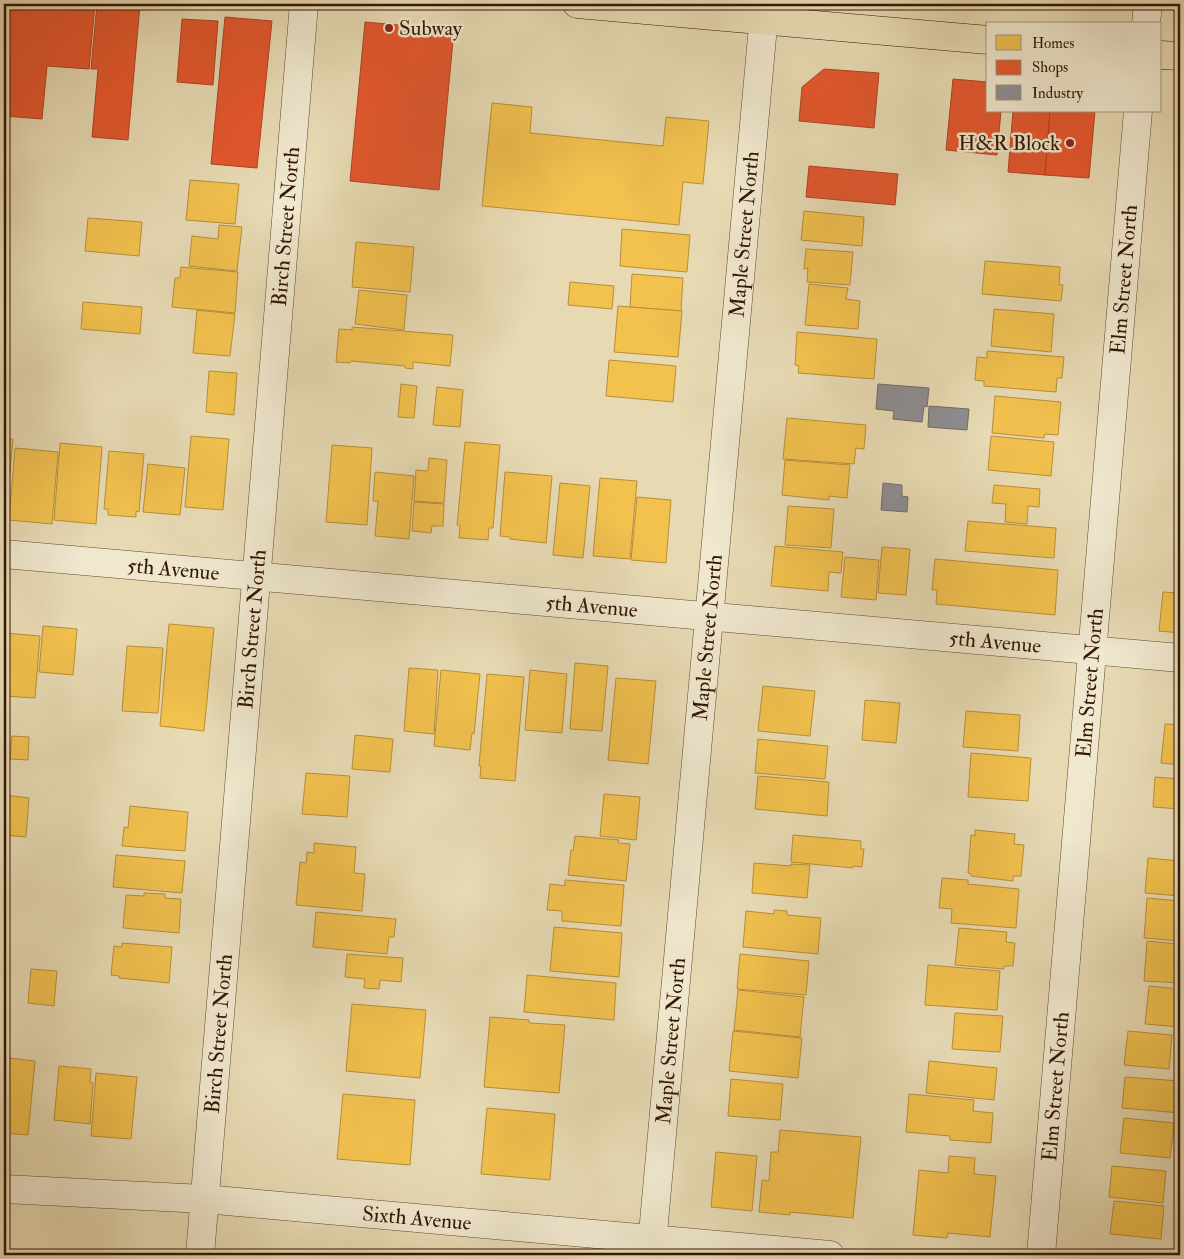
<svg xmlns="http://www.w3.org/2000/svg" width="1184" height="1259" font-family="'IM FELL Double Pica',serif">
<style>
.homes{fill:#f2c14e;stroke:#b98e38}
.shops{fill:#e4572e;stroke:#af4421}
.industry{fill:#8d8d92;stroke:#726a67}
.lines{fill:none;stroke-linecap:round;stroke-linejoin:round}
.minor-casing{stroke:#61482f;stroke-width:29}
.primary-casing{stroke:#341703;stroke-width:29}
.minor{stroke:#efe7ce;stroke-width:28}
.primary{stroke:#e7dab3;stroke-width:28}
.poi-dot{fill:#8f2418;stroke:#efe7ce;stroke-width:2}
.labels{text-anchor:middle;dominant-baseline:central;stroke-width:5;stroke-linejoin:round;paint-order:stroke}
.poi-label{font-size:21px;fill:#341703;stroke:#efe7ce;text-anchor:start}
.street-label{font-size:21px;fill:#341703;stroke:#efe7ce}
</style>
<rect width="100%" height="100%" fill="#e7dab3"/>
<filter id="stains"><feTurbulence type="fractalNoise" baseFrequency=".004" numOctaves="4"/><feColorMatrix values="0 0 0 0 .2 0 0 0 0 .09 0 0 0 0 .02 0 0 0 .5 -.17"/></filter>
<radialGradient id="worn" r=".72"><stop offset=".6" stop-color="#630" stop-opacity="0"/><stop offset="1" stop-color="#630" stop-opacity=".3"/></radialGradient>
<g class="homes">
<polygon points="492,103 532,107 530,133 663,146 666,117 709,121 703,184 683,182 679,225 482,206"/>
<polygon points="190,180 239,184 235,224 186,220"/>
<polygon points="804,211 864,217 862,246 801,240"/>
<polygon points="88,218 142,222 139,256 85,251"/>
<polygon points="219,225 242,227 237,271 189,266 192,236 218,239"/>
<polygon points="622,229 690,235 687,272 620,266"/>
<polygon points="356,242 414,247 410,292 352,287"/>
<polygon points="806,249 853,252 850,285 807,282 808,268 804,269"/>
<polygon points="985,261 1060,267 1059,285 1063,285 1061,301 982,294"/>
<polygon points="181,267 238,272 235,313 172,307 175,278 180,278"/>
<polygon points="632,274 683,278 681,311 630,307"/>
<polygon points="570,282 614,286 612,309 568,305"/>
<polygon points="809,284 848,288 846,299 860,301 858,329 805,325"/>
<polygon points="359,290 407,295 404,330 355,324"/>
<polygon points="83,302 142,307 140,334 81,329"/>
<polygon points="618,306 682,311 678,357 614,352"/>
<polygon points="994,309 1054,314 1051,352 991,346"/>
<polygon points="197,310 235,314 230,356 193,353"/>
<polygon points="352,327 453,335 450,366 413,362 413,369 405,368 405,366 351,361 350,363 336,362 339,329 352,330"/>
<polygon points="797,332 877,339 874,379 798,373 799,366 795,365"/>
<polygon points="987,351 1064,357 1062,378 1057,378 1056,392 984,386 984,381 975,380 977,357 987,358"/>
<polygon points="609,360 676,366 673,402 606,396"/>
<polygon points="209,371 237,373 234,415 206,412"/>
<polygon points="401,384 417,386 414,418 398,417"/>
<polygon points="437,387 463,390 460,427 433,425"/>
<polygon points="995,396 1061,402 1058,435 1045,434 1044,438 992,433"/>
<polygon points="787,418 866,425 864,449 856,448 854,464 783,459"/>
<polygon points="191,436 229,439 223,510 185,507"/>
<polygon points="991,436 1054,442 1051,476 988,470"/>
<polygon points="4,439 13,439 8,495 6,495 4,515"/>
<polygon points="465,442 500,445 493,528 489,528 488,540 459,538 460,525 457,525"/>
<polygon points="60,443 102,447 96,524 54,520"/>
<polygon points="332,445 372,448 367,525 326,522"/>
<polygon points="15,448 58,452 52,524 9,520"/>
<polygon points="109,451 144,454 139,512 136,511 136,517 108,515 108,509 104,509"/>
<polygon points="429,458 447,460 444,503 414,501 416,470 428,471"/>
<polygon points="785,460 850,465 847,498 829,496 829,500 782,495"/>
<polygon points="148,464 185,468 180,515 143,512"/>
<polygon points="375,472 414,476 409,539 375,536 378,501 373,501"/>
<polygon points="505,472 552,476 546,543 510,539 510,537 500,536"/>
<polygon points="600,478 637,481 630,559 593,556"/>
<polygon points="560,483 590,486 583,558 553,555"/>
<polygon points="994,485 1040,489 1039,507 1028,506 1027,524 1005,522 1006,504 992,503"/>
<polygon points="1179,495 1180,495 1180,537 1175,537"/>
<polygon points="637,497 671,500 666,563 631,560"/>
<polygon points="414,502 444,504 443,526 432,526 431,533 412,531"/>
<polygon points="788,506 834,509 831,548 785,545"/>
<polygon points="968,521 1056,528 1054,558 965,551"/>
<polygon points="775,546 843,552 841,573 829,572 828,591 771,586"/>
<polygon points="882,547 910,549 906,595 878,593"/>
<polygon points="845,557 879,560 876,600 841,597"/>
<polygon points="935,559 1058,570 1055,615 936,604 937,590 932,590"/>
<polygon points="1163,592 1180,593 1180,633 1159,631"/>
<polygon points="169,624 214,628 204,731 160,726"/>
<polygon points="43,626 77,629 73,675 39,672"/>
<polygon points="5,633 40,636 35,698 4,696"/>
<polygon points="127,646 163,648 158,713 122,711"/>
<polygon points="575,663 608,666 602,731 570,729"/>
<polygon points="409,668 438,670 434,734 404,731"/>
<polygon points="441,670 480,674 474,734 472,733 470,750 434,746"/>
<polygon points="530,670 567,674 562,733 525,730"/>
<polygon points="487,674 524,677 515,781 480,778 481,766 479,766"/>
<polygon points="616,678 656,681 648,764 608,760"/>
<polygon points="763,686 815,691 810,736 758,731"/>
<polygon points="865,700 900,703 896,743 862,740"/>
<polygon points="966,711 1020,715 1018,751 963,747"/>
<polygon points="1165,724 1180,725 1180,765 1161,763"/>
<polygon points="355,735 393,739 390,772 352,769"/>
<polygon points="12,736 29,737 28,760 10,759"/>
<polygon points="758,739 828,746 825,779 755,773"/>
<polygon points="971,753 1031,758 1028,801 968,797"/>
<polygon points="306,773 350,776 347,817 302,814"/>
<polygon points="758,776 829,782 827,816 755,809"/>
<polygon points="1155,777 1180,779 1180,809 1153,807"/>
<polygon points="604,794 640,797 636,840 600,836"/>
<polygon points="4,795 29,798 26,837 4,835"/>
<polygon points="130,806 188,812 185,851 122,846 124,827 128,828"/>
<polygon points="975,830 1015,834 1014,844 1024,845 1021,876 1013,876 1013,881 971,876 971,874 968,873 971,835 975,836"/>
<polygon points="793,835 861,841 861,849 864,849 862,867 853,866 853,868 791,862"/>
<polygon points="575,836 619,840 618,843 630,844 626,881 568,875 571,850 573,851"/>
<polygon points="314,843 356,847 354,873 365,874 362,911 296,905 300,862 306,863 307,852 314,853"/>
<polygon points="116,855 185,861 182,893 113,887"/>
<polygon points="1148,858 1180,861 1180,896 1145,893"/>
<polygon points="754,863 791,866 791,864 810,865 807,898 752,893"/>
<polygon points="942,878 968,880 968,884 1019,889 1016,928 951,923 952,909 939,908"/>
<polygon points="565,880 624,885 621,926 562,921 562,911 547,910 550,884 565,886"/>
<polygon points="144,893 165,894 165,898 181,899 179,933 123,928 126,895 144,896"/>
<polygon points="1147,898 1180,901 1180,941 1144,938"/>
<polygon points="774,910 787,911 787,915 821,918 818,954 743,947 746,911 774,914"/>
<polygon points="316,912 396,919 394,937 389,937 387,954 313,947"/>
<polygon points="554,927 622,933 619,977 550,971"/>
<polygon points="959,928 1007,932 1006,942 1015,943 1013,966 1004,966 1004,969 955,965"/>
<polygon points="1147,941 1180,944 1180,983 1144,981"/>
<polygon points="122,943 172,947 169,983 119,978 119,976 111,975 114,946 122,947"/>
<polygon points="347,954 403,958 401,982 380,980 379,989 364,988 365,979 345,977"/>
<polygon points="740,954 809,961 806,995 737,989"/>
<polygon points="928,965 1000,971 997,1010 925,1005"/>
<polygon points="31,969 57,971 54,1006 28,1003"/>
<polygon points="527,975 616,983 614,1020 524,1012"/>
<polygon points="1149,986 1180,989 1180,1027 1145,1024"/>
<polygon points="738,990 804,997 800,1037 734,1030"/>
<polygon points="352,1004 426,1010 420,1078 346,1071"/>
<polygon points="955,1013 1003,1016 1000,1052 952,1049"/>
<polygon points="490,1017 529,1020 529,1023 565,1025 559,1093 484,1087"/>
<polygon points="733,1031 802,1038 798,1078 729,1071"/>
<polygon points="1128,1031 1172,1035 1169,1069 1124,1065"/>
<polygon points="9,1058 35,1061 28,1135 4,1133 4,1109"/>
<polygon points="929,1061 997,1068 994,1100 926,1093"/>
<polygon points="59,1066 91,1069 90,1083 93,1083 90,1124 54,1120"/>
<polygon points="96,1073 137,1077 131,1139 91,1136"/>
<polygon points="1125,1077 1180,1081 1180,1113 1122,1108"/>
<polygon points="731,1079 783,1084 780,1120 728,1116"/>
<polygon points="343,1094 415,1100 410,1165 337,1159"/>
<polygon points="909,1094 974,1100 973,1111 993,1113 991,1143 950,1140 950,1136 906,1132"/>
<polygon points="487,1108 555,1114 550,1180 481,1174"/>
<polygon points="1124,1118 1174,1123 1170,1158 1120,1153"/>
<polygon points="780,1130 861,1137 853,1218 790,1212 790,1215 759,1212 762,1180 769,1181 771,1152 778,1152"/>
<polygon points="716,1152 757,1156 752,1211 711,1207"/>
<polygon points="949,1156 975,1158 974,1174 996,1176 990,1237 948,1233 947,1238 913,1235 919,1170 948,1173"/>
<polygon points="1112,1166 1166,1171 1163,1203 1109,1197"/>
<polygon points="1114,1201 1164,1206 1161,1239 1110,1234"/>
<polygon points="83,1251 147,1255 83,1255"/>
</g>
<g class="shops">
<polygon points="4,4 95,4 89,69 47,66 42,119 4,116"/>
<polygon points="97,4 140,5 128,140 92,137 98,69 91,69"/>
<polygon points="225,17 272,21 257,168 211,164"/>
<polygon points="182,19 218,21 213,85 177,82"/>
<polygon points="365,22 454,30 439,190 350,181"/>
<polygon points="824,69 879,73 874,128 799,121 802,87"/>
<polygon points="953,79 988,82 988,111 1001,111 997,155 946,150"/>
<polygon points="1013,111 1050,111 1045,175 1008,172"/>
<polygon points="1050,111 1095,111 1089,178 1045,175"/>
<polygon points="809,166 898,174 895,205 806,197"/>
</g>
<g class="industry">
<polygon points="878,384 929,388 927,407 924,406 922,422 893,419 894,411 876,409"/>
<polygon points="929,406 969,409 967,430 928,427"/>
<polygon points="883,483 902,485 902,496 908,497 907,512 881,510"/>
</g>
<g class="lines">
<g class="minor-casing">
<g id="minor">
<polyline points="1146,24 1148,4"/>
<path id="s1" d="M4,554l1176,104"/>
<path id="s2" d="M4,1189l200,10 626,56"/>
<path id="s3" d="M200,1255l104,-1251"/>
<path id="s4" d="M651,1255l114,-1251"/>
<path id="s5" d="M1041,1255l97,-1144"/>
</g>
</g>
<g class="primary-casing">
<g id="primary">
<polyline points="577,4 988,40"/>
<polyline points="1160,55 1180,56"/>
</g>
</g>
<use href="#minor" class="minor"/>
<use href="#primary" class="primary"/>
</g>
<g class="poi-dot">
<circle cx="389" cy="28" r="5"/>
<circle cx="1070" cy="143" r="5"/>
</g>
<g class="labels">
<g class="poi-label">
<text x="399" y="28">Subway</text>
<text x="1060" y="143" text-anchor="end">H&amp;R Block</text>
</g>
<g class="street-label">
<text stroke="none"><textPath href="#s3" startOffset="1032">Birch Street North</textPath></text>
<text stroke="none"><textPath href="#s4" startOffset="1025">Maple Street North</textPath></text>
<text stroke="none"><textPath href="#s5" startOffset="979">Elm Street North</textPath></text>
<text stroke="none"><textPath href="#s1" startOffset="170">5th Avenue</textPath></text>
<text stroke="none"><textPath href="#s1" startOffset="590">5th Avenue</textPath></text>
<text stroke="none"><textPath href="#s3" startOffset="628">Birch Street North</textPath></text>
<text stroke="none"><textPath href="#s4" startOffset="620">Maple Street North</textPath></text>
<text stroke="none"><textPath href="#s1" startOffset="995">5th Avenue</textPath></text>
<text stroke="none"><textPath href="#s5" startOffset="574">Elm Street North</textPath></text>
<text stroke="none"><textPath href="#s3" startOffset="222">Birch Street North</textPath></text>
<text stroke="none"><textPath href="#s4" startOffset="215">Maple Street North</textPath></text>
<text stroke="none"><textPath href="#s5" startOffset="169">Elm Street North</textPath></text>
<text stroke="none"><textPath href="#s2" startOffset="414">Sixth Avenue</textPath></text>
</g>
</g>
<rect width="1184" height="1259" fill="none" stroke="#e7dab3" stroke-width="20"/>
<rect x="5" y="5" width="1174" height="1249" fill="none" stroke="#341703" stroke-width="2.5"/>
<rect x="10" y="10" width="1164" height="1239" fill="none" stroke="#341703"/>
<rect x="986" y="22" width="175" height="90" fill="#efe7ce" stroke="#a4947d"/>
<rect x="996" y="35" width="25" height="15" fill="#f2c14e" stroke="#a4947d"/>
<text x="1032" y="48" font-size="15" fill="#341703">Homes</text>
<rect x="996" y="60" width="25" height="15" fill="#e4572e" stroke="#a4947d"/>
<text x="1032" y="72" font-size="15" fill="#341703">Shops</text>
<rect x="996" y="85" width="25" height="15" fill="#8d8d92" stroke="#a4947d"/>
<text x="1032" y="98" font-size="15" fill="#341703">Industry</text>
<rect width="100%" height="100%" filter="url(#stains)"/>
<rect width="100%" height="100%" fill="url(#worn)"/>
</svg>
